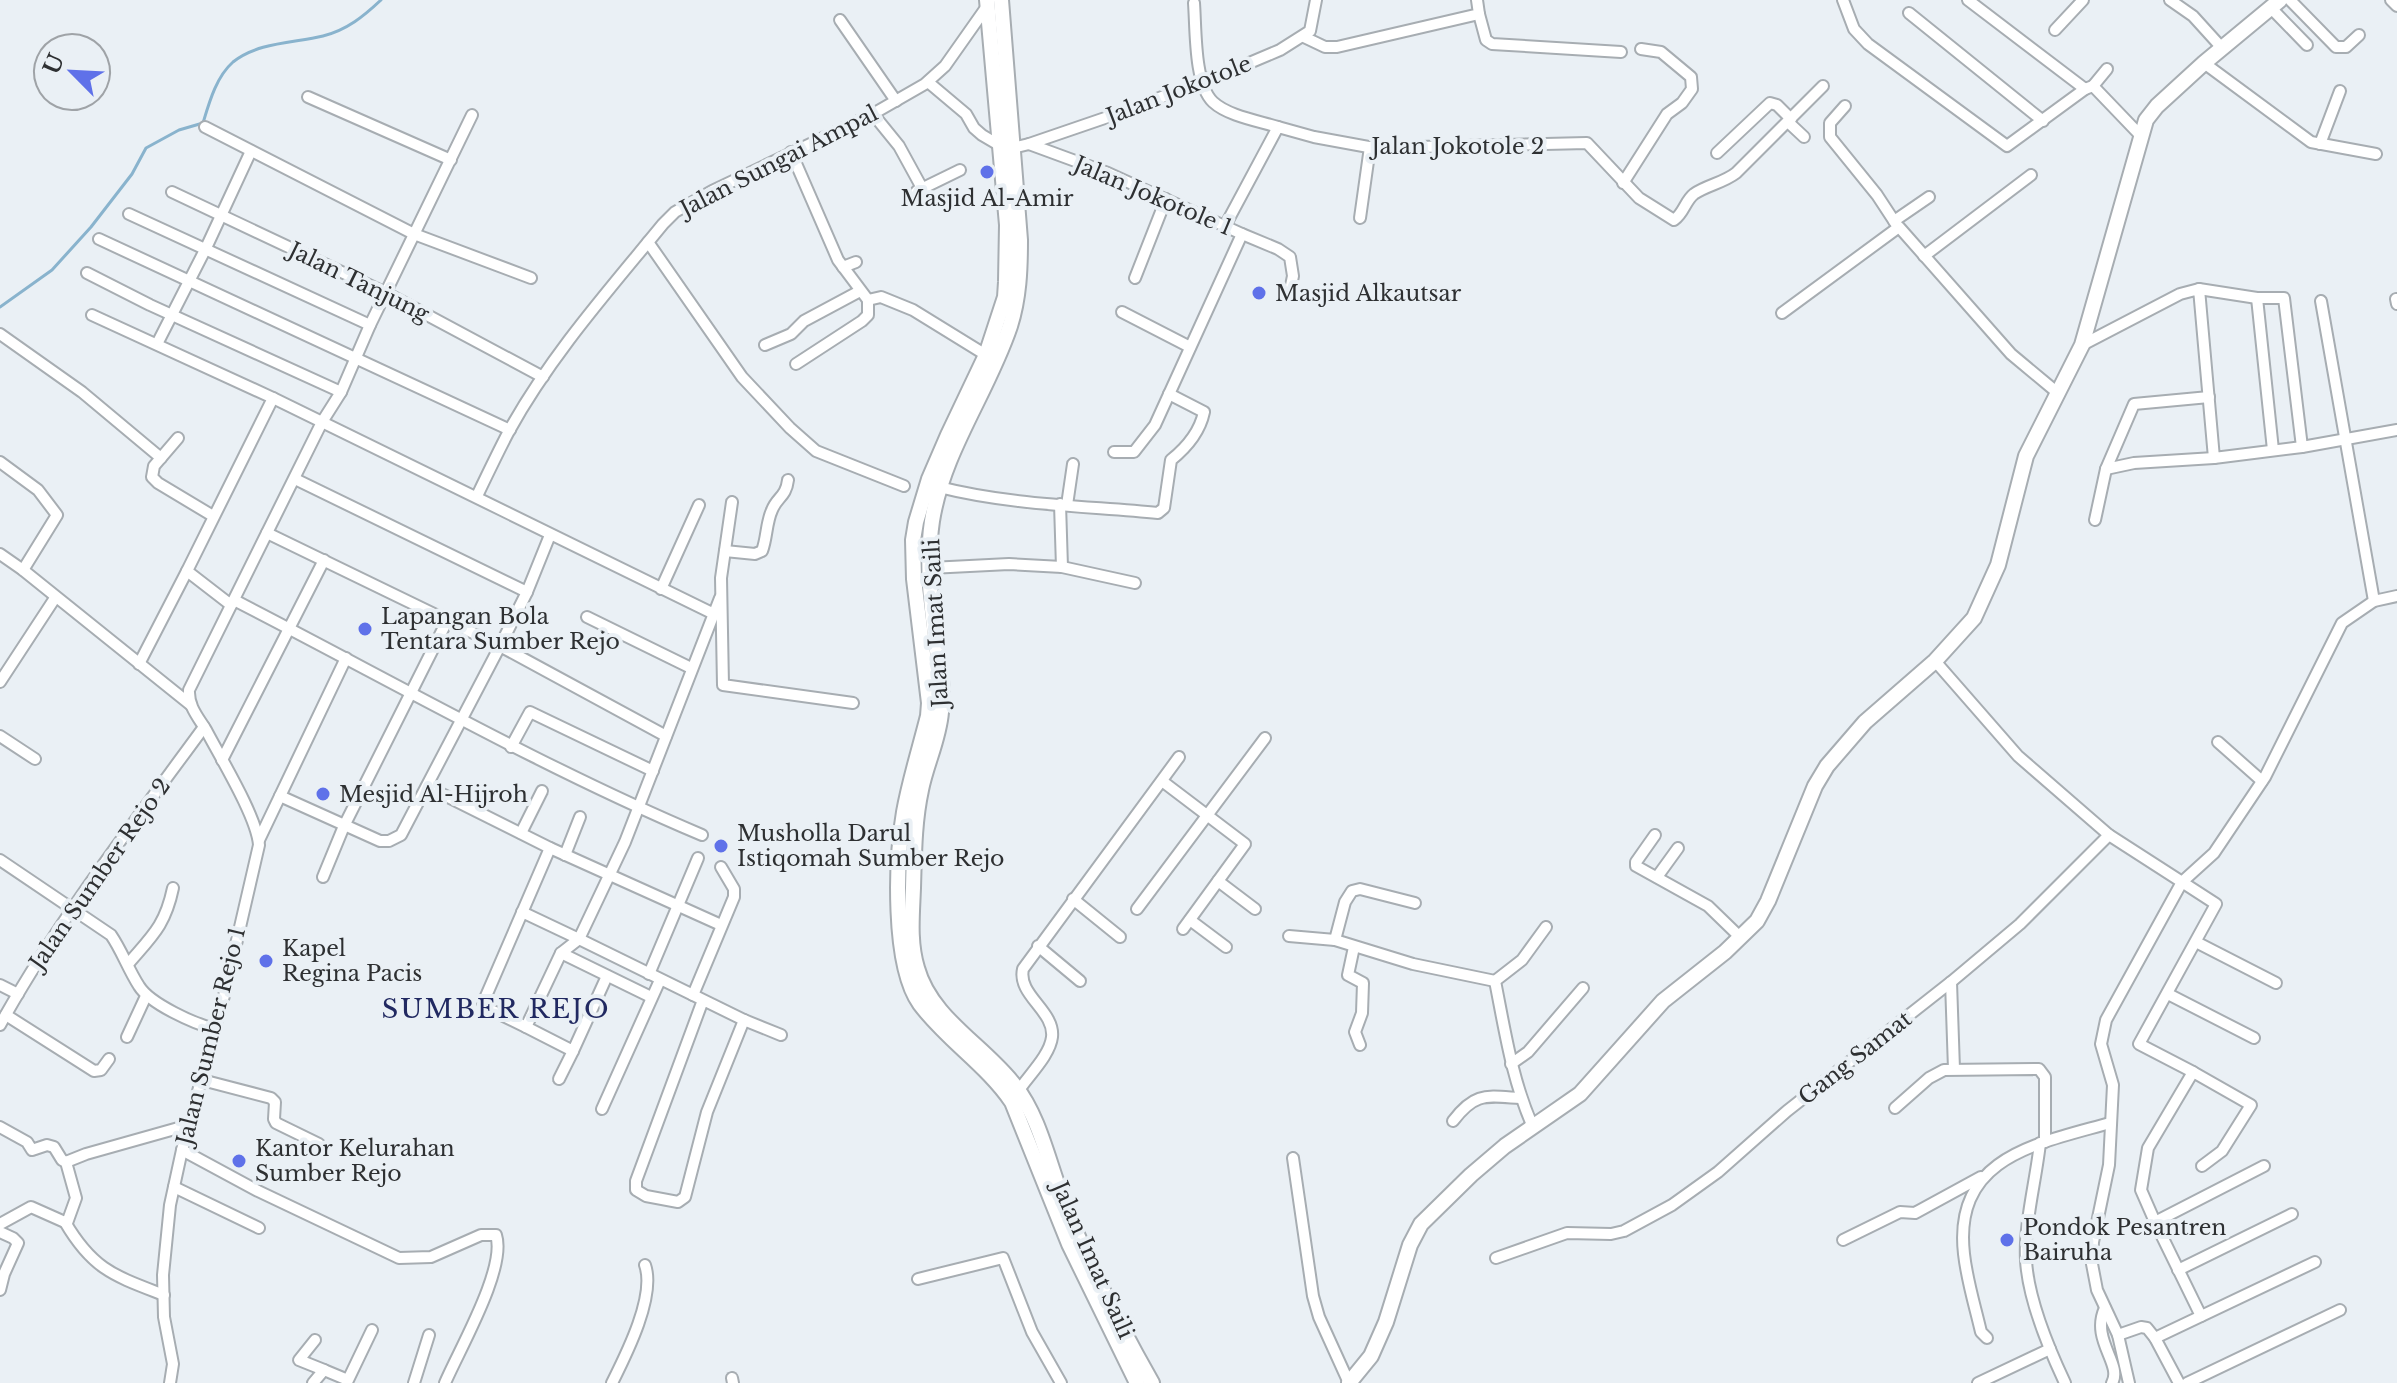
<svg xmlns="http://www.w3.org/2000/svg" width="2397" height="1383" font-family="'Libre Baskerville',serif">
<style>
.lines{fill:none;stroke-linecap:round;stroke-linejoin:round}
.stream{stroke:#89b3cd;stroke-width:3}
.minor-casing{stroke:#a7adb2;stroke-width:14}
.major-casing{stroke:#a7adb2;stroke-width:18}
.minor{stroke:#fff;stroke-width:10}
.major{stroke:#fff;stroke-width:14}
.poi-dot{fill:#5f71e9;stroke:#eaf0f5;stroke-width:3}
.labels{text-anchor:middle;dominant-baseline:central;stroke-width:8;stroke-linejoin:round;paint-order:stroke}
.street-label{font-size:22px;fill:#2e3032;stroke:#eaf0f5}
.poi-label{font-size:22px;fill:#2e3032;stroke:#eaf0f5;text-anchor:start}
.quarter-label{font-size:26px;letter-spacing:2px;fill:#212961;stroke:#eaf0f5}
</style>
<rect width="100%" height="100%" fill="#eaf0f5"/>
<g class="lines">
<path class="stream" d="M0,307l52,-37 39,-43 41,-53 14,-26 33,-18 24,-7c6,-20 13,-46 30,-61 25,-20 61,-19 90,-26 24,-6 41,-20 58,-36"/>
<g class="minor-casing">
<g id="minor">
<polyline points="1843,0 1854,29 1868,44 2007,146 2085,89"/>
<polyline points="1968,0 2085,89 2093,86 2140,135"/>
<polyline points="2170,0 2193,16 2222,48"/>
<polyline points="2290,0 2336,47 2346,47 2359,35"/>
<polyline points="2391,0 2397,6"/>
<path d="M1194,3c2,26 0,81 19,99 15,14 46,19 65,25"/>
<polyline points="2271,8 2307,45"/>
<polyline points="1909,13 2043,121"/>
<polyline points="1479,14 1486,40 1492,44 1621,52"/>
<polyline points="840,20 896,101"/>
<polyline points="2055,30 2083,0"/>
<polyline points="1304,37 1325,47 1337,47 1479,14 1477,0"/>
<polyline points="2204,63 2311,142 2376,154"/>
<polyline points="928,82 966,114 974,128 982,135 999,145"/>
<polyline points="2093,86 2107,69"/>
<polyline points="308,97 451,160"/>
<polyline points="1845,106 1830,123 1830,137 1877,195 1898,227"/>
<polyline points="873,114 899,146 922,188"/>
<polyline points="1788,122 1804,137"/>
<polyline points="205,127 414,234 531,278"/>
<polyline points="1029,144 1108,173 1242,234 1155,425 1134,452 1114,452"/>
<polyline points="2320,144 2340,91"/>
<polyline points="1008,149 1029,144 1140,106 1201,81 1228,72 1280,50 1310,31 1316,0"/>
<polyline points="791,152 838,260 868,300"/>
<polyline points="1717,153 1770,103 1777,105 1791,119"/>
<polyline points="1623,183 1667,114 1682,103 1692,89 1691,77 1661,52 1641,49"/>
<polyline points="172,192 386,293 543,377"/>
<polyline points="907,202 917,191 960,170"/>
<polyline points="129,214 370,325"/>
<polyline points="1360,218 1370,147"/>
<polyline points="1894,221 1929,197"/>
<path d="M1225,226l53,-99 36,10 60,11 213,-5 52,55 35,22c10,-7 11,-19 20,-26 13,-9 29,-11 42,-21l87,-87"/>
<polyline points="1242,234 1278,249 1290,257 1293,276 1289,295"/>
<polyline points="99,239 510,430"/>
<polyline points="648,242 742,377 790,428 816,451 904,486"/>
<polyline points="1924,256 2031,175"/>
<polyline points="843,267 856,262"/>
<polyline points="87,273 150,305 341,392"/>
<polyline points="1135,278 1166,199"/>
<polyline points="2199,289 2257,298 2284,298 2302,447"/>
<polyline points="2257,298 2273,450"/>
<polyline points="2396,299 2397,304"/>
<polyline points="868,300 881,297 913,310 986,355"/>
<polyline points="2321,301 2374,601"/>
<polyline points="1122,312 1190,347"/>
<polyline points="1782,313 1899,227 2011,354 2059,394"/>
<polyline points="92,315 273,398 712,613"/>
<polyline points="0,334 82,392 161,458"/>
<polyline points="157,344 206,248 251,151"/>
<polyline points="765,345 791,334 804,321 860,291"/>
<polyline points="2082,345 2180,294 2199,289 2214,458 2302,447 2397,430"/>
<polyline points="796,364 862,321 868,315 868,300"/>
<polyline points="178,438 154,466 152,477 158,483 213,516"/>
<polyline points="0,462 38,490 57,515 23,570"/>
<polyline points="2106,469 2134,463 2214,458"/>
<polyline points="295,479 527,592"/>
<path d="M939,487c71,18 146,19 219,26l6,-5 7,-48c15,-12 29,-29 33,-48l-35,-18"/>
<path d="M477,496c10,-21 21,-44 32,-65 42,-76 100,-141 154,-207l12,-12 37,-21 159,-76 54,-31 20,-18 43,-61"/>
<polyline points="732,502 721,578 723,685 853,703"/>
<polyline points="1067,505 1073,464"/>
<polyline points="2095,520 2106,469 2134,404 2209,397"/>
<polyline points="267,533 500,646 666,736"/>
<path d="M725,551l30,3 7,-3c5,-13 4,-28 10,-41 5,-13 14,-13 16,-30"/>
<polyline points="0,554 23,570 191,705"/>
<polyline points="1062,567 1135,583"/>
<polyline points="930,568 1009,564 1062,567 1060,504"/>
<polyline points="661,589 699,505"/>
<path d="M234,600c156,80 307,167 468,235"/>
<polyline points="231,605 187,571 273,398"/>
<polyline points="587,617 691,668"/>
<polyline points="1935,661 2018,756 2109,835 2182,882 2106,1020 2101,1044 2113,1085 2109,1165 2093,1242 2092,1264 2097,1290 2118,1335 2129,1383"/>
<polyline points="139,664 187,571"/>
<polyline points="0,682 55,598"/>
<polyline points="0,736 35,759"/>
<polyline points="2218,742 2262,781"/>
<polyline points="511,747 530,712 653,771"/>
<polyline points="222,760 324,560"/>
<polyline points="1162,781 1245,844 1183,929"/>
<polyline points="428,787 550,848 721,925"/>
<polyline points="280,796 380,841 389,841 401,835 500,646 527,592 550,535"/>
<polyline points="521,833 542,791"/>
<polyline points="1655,835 1636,862 1636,866 1708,906 1740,937"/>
<polyline points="259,840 346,658"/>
<polyline points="565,855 580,817"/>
<path d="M0,860l111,75c11,16 17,34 28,51 11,18 56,38 76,43"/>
<polyline points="323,877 344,826 447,621"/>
<polyline points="1657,877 1678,848"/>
<polyline points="1218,881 1255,909"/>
<polyline points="1073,899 1120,937"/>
<polyline points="1137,909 1265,738"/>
<polyline points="522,912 579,939"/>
<polyline points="1190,920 1226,947"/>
<polyline points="1289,936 1335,940 1413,964 1495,981"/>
<polyline points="579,939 561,953 526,1027 573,1051 607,976"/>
<polyline points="1335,940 1345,902 1352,891 1360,889 1415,903"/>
<polyline points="2196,942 2276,983"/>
<polyline points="1038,946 1080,981"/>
<polyline points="1354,947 1348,975 1363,983 1362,1013 1355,1032 1360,1045"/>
<polyline points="561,953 651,997"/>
<path d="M128,964c24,-28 37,-38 45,-76"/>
<polyline points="649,974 698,858"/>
<polyline points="1951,982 1954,1069"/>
<polyline points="0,985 18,994"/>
<polyline points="2168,994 2254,1038"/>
<polyline points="693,995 734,897 734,889 721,867"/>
<polyline points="703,1000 636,1181 636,1190 646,1196 678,1202 685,1197 707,1112 744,1020 579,939 625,842 720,598"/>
<polyline points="6,1015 94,1071 101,1070 109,1059"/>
<polyline points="744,1020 781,1035"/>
<path d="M0,1025c59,-106 133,-201 204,-298"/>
<polyline points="526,1027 487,1008 483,1003 550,848"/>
<polyline points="127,1037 146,996"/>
<polyline points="1511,1064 1528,1052 1583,988"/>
<polyline points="2193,1072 2139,1044 2216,904 2182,882 2214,853 2265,777 2342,623 2374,601 2397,596"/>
<polyline points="559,1079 573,1051"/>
<polyline points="202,1080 271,1098 275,1102 274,1119 276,1123 319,1144"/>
<path d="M1019,1090c10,-15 31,-35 33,-53 3,-26 -35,-42 -29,-68l156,-212"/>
<polyline points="1895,1108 1929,1078 1944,1070 2039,1069 2045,1077 2045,1142"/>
<polyline points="602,1109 660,980"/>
<path d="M1453,1121c22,-29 33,-25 67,-23"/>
<polyline points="0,1127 27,1142 32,1150 47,1145 54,1147 62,1160 66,1162"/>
<path d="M1533,1127c-21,-47 -28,-96 -38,-146l27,-21 24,-33"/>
<path d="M2040,1143c-4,37 -16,81 -14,117 2,38 23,89 39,123"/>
<path d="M182,1150l76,41 141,67 32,-1 50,-22h15c11,33 -37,115 -51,148"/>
<polyline points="1293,1158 1313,1296 1319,1317 1349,1383"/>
<polyline points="174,1187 259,1228"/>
<path d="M65,1222c28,48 50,54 99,73"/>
<polyline points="2155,1222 2141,1190 2148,1148 2193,1072 2251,1105 2222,1151 2202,1166"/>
<polyline points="0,1224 31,1207 67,1223 76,1198 66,1162 86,1154 189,1125"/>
<polyline points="0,1232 13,1238 18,1243 4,1274 0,1290"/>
<polyline points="1843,1240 1900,1212 1915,1213 1981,1177"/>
<polyline points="1496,1258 1567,1233 1611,1234 1624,1231 1672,1205 1718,1172 1787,1111 1951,982 2020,924 2109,835"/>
<polyline points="2178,1270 2292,1214"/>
<polyline points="918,1279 1003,1258 1032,1332 1061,1383"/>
<path d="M2105,1308c-15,32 18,56 7,75"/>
<polyline points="2201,1316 2155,1222 2264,1166"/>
<polyline points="2118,1335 2141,1327 2147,1328 2155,1338 2179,1383"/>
<path d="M1987,1338l-6,-6c-6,-26 -14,-51 -17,-78 -11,-97 72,-110 146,-131"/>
<polyline points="2155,1338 2315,1262"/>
<polyline points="315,1340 299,1360 324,1370"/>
<polyline points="732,1378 733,1383"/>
<path d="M170,1383l3,-19 -9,-47 -1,-42 7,-70 12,-55 43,-158 34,-147c-2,-28 -39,-88 -53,-115 -8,-13 -18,-24 -17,-40l133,-268 19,-30 29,-67 102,-210"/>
<polyline points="313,1383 324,1370 348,1380 372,1330"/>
<polyline points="414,1383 429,1335"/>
<path d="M612,1383c14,-28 44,-87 33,-118"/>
<polyline points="1978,1383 2050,1349"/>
<polyline points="2187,1383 2340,1310"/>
</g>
</g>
<g class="major-casing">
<g id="major">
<path d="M987,0l20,225 -1,57 -1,15 -19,58 -38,80 -19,44 -13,43 -3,18 1,39 15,124 -1,13c-8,32 -18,63 -24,96 -8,47 -12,153 16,192 27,36 67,61 92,98l57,142 68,139"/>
<path d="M1001,0l19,240c0,29 -1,58 -10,86 -22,66 -67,125 -78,195 -6,40 -1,83 4,123 3,23 8,45 5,68 -2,27 -15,52 -20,78 -7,32 -7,65 -8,98 -1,27 -4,54 4,80 14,51 68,78 98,118 25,32 33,76 48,114 24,62 56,125 89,183"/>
<polyline points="1349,1383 1371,1356 1386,1322 1410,1245 1421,1224 1471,1175 1505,1146 1580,1094 1663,1001 1725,952 1757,921 1768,901 1815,786 1827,766 1865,722 1935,661 1974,618 1998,565 2026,456 2082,345 2146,120 2157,106 2204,63 2280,0"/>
</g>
</g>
<use href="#minor" class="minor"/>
<use href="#major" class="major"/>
</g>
<g class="poi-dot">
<circle cx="987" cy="172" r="8"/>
<circle cx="1259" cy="293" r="8"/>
<circle cx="365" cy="629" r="8"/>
<circle cx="323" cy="794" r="8"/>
<circle cx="721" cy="846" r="8"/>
<circle cx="266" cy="961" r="8"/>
<circle cx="239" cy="1161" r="8"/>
<circle cx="2007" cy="1240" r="8"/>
</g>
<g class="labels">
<g class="street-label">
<text transform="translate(1179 90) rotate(-21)">Jalan Jokotole</text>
<text x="1458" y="146">Jalan Jokotole 2</text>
<text transform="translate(779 161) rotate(-27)">Jalan Sungai Ampal</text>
<text transform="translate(1153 196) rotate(23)">Jalan Jokotole 1</text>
<text transform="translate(359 282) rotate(26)">Jalan Tanjung</text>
<text transform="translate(936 623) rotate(-93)">Jalan Imat Saili</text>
<text transform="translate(100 874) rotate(-55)">Jalan Sumber Rejo 2</text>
<text transform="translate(211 1036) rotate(-76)">Jalan Sumber Rejo 1</text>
<text transform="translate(1855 1058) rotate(-38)">Gang Samat</text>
<text transform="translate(1093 1260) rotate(66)">Jalan Imat Saili</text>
</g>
<g class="poi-label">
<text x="987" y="198" text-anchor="middle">Masjid Al-Amir</text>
<text x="1275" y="293">Masjid Alkautsar</text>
<text x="381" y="616">Lapangan Bola<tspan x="381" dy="25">Tentara Sumber Rejo</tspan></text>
<text x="339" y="794">Mesjid Al-Hijroh</text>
<text x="737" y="833">Musholla Darul<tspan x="737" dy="25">Istiqomah Sumber Rejo</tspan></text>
<text x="282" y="948">Kapel<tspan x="282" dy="25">Regina Pacis</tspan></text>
<text x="255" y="1148">Kantor Kelurahan<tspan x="255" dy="25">Sumber Rejo</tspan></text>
<text x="2023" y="1227">Pondok Pesantren<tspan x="2023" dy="25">Bairuha</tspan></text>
</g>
<g class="quarter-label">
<text x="496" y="1009">SUMBER REJO</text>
</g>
</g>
<g transform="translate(72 72) rotate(294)"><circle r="38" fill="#eaf0f5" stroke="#9fa3a7" stroke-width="2"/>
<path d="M0-6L14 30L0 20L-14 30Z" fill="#5f71e9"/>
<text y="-12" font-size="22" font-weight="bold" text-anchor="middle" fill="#2e3032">U</text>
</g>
</svg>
